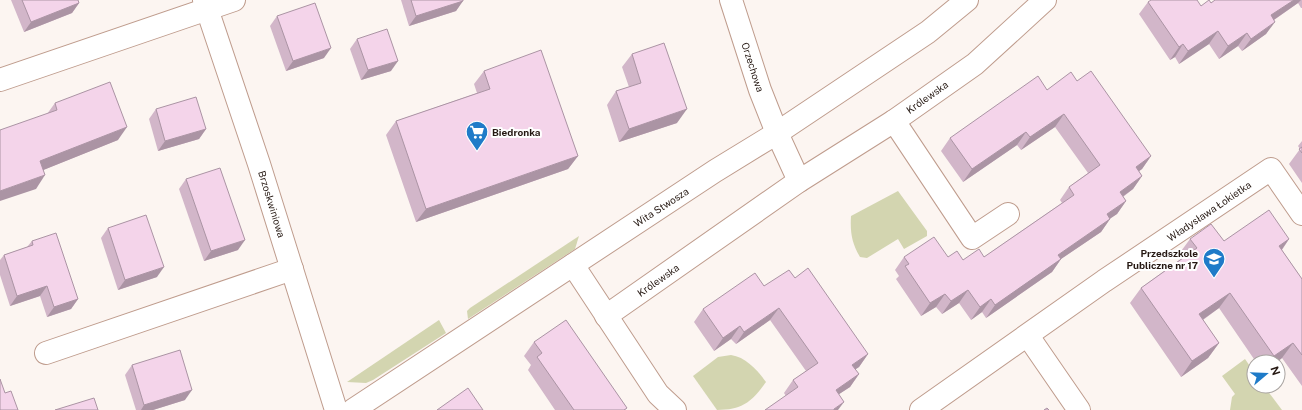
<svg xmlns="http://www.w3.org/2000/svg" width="1302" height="410" font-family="'Public Sans',sans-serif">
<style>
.green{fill:#d3d5b0}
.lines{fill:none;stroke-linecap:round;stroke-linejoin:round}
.minor-casing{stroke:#bf9c8d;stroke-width:24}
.tertiary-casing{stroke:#bf9c8d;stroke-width:24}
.minor{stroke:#fff;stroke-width:22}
.tertiary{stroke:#fff;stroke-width:22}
.wall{fill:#d2b6c9}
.shaded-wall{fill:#ab94a4}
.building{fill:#f4d4ea;stroke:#ab94a4}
.labels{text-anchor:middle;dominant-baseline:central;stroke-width:4;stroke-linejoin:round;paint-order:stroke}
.street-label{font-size:10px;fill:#251812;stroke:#fff}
.poi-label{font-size:10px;font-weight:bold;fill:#251812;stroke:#fff;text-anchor:start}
</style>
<rect width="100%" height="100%" fill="#fcf5f1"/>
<g class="green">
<path d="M898,191l29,40v5l-23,13 -6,-10 -31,19 -7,-1c-8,-14 -10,-24 -9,-41z"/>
<polygon points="579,236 575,249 468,319 467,311 470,308"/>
<polygon points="439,320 446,333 373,380 366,383 347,382"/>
<path d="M731,355c15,2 27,16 35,27 -14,20 -24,28 -49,28l-24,-34 25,-19z"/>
<polygon points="1245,359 1254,372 1254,386 1264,386 1282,410 1230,410 1232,397 1235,394 1222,376"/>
</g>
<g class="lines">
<g class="minor-casing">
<g id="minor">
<polyline points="204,0 259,164 336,410"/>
<polyline points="731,0 760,90 777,133 799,181"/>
<polyline points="0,80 234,0"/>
<polyline points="894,121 972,238 1008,214"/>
<polyline points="573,265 658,394 675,410"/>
<polyline points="606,316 799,181 894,121 975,64 1045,0"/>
<polyline points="1028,336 1079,410"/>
<polyline points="46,353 292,269"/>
<polyline points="921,410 1104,281 1271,169 1302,214"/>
</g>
</g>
<g class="tertiary-casing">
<polyline id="tertiary" points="353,410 715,171 777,133 928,32 967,0"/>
</g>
<use href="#minor" class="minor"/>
<use href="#tertiary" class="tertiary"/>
</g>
<g class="wall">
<polygon points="11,0 78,0 79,3 72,13 24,32"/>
<polygon points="401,0 463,0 456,11 409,26"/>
<polygon points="1215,0 1302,0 1302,8 1301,8 1298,3 1274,20 1266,34 1242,51 1238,46 1219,59 1209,44 1179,64 1175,57 1170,60 1139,14 1148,2 1201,6 1211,3"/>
<polygon points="277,16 324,58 286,71 270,26"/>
<polygon points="357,39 391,71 361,80 350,49"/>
<polygon points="632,54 677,123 619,142 607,105 616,91 629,87 622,67"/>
<polygon points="484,71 578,156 568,169 416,222 386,135 396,121 477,93 474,84"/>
<polygon points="1077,81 1151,156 1142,169 1139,171 1142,176 1133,189 1123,197 1126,201 1117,214 1110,218 1110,219 1101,232 1061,259 1052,272 986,318 982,312 971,320 959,303 942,314 936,307 921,316 896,279 899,276 895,270 904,257 948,257 963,260 984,257 1062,203 1060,200 1069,187 1088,173 1055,127 1021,150 1017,145 963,182 941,151 950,138 1047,90"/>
<polygon points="55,103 118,140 43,170 36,189 47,114"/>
<polygon points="156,109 206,129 199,139 158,151 149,119"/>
<polygon points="1302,141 1302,183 1289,164 1300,149 1298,146"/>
<polygon points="186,179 238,250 204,261 179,189"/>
<polygon points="108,228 157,277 118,290 101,238"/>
<polygon points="1190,239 1224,241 1289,239 1282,250 1302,279 1302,386 1282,358 1277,362 1256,362 1219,308 1203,320 1219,343 1208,358 1181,377 1130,303 1141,288 1182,258 1179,254"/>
<polygon points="32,241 78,299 71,309 47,317 40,296 10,306 0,275 0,260 4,255 27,247"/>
<polygon points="795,278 868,354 859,367 855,369 859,374 850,387 839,394 786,396 784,393 793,380 806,371 770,320 736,344 731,339 714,351 694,322 703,309 764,286"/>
<polygon points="534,342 627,408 625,410 555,410 528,370 531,365 524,356"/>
<polygon points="132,365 185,400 153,410 136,410 125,375"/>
</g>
<g class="shaded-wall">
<polygon points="1294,0 1301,0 1298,3 1262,28 1271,15"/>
<polygon points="463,1 456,11 409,26 416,16"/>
<polygon points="79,3 72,13 24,32 31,22"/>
<polygon points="1275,22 1266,34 1242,51 1251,39"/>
<polygon points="1218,31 1209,44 1179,64 1188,51"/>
<polygon points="1247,33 1238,46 1219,59 1228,46"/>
<polygon points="1183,44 1175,57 1170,60 1179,47"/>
<polygon points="331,48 324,58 286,71 293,61"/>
<polygon points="398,61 391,71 361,80 368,70"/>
<polygon points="687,109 677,123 619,142 629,129"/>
<polygon points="1064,114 1055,127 1021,150 1030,137"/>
<polygon points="127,127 118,140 31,175 40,161"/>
<polygon points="206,129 199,139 158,151 165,141"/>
<polygon points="1026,132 1017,145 963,182 972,169"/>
<polygon points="578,156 568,169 416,222 426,209"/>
<polygon points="1151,156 1142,169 1127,180 1136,167"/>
<polygon points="45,175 36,189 0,201 0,191"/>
<polygon points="1142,176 1133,189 1111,205 1120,192"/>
<polygon points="1126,201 1117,214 1098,227 1107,214"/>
<polygon points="1110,219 1101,232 1061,259 1052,272 986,318 995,305 1058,255"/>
<polygon points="1289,239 1278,255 1279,246"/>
<polygon points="245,240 238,250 204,261 211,251"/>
<polygon points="164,267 157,277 118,290 125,280"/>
<polygon points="47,286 40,296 10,306 17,296"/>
<polygon points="968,290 959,303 942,314 951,301"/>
<polygon points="1230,293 1219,308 1188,330 1199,314"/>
<polygon points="945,294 936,307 921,316 930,303"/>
<polygon points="78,299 71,309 47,317 54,307"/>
<polygon points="991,299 982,312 971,320 980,307"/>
<polygon points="779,308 770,320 736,344 744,332"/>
<polygon points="740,326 731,339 714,351 723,338"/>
<polygon points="1219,343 1208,358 1181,377 1192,361"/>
<polygon points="1293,343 1282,358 1277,362 1270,362 1274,356"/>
<polygon points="868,354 859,367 843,378 852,365"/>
<polygon points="859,374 850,387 827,402 836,390"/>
<polygon points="192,390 185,400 153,410 141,410 144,405"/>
<polygon points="844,402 838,410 833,410 834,409"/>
</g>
<g class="building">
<polygon points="22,0 78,0 79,3 31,22"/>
<polygon points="411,0 463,0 463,1 416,16"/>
<polygon points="1151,0 1197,0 1201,6 1209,0 1211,3 1215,0 1294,0 1271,15 1275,22 1251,39 1247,33 1228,46 1218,31 1188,51 1183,44 1179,47 1148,2"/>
<polygon points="315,3 331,48 293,61 277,16"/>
<polygon points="387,29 398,61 368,70 357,39"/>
<polygon points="664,43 687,109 629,129 616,91 641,83 632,54"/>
<polygon points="541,50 578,156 426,209 396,121 490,89 484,71"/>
<polygon points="1091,71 1151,156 1136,167 1142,176 1120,192 1126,201 1107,214 1110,219 1058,255 1061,259 995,305 991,299 980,307 968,290 951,301 945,294 930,303 905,266 909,264 904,257 934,237 948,257 957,251 963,260 979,249 984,257 1074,195 1069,187 1100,165 1064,114 1030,137 1026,132 972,169 950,138 1038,76 1047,90 1071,72 1077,81"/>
<polygon points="110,82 127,127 40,161 45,175 0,191 0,130 57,110 55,103"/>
<polygon points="196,97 206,129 165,141 156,109"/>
<polygon points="1302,147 1302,153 1299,149"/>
<polygon points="220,168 245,240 211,251 186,179"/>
<polygon points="1269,210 1289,239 1279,246 1302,279 1302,355 1293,343 1274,356 1230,293 1199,314 1219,343 1192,361 1141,288 1197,248 1190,239 1211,224 1224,241"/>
<polygon points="146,215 164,267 125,280 108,228"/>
<polygon points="56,233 78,299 54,307 47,286 17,296 4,255 33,245 32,241"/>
<polygon points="808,268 868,354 852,365 859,374 836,390 844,402 834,409 834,410 765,410 798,387 793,380 818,363 779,308 744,332 740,326 723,338 703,309 755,273 764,286 789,270 795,278"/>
<polygon points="566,320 627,408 624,410 574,410 537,357 542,353 534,342"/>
<polygon points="180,350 192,390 144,405 132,365"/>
<polygon points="0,379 5,393 11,391 18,410 0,410"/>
<polygon points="468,388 483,410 437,410"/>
<polygon points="94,398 98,410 55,410"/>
<polygon points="1047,408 1049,410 1044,410"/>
</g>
<defs>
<g id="supermarket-pin" transform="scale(1.15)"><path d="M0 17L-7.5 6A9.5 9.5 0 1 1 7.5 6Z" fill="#1f7bc8" stroke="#fff"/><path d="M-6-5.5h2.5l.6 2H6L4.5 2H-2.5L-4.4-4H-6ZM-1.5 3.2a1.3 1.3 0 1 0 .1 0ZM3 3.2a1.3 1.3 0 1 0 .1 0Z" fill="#fff"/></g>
<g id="school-pin" transform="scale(1.15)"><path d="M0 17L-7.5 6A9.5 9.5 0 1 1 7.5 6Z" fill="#1f7bc8" stroke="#fff"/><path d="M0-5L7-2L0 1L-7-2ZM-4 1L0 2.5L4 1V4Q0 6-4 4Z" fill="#fff"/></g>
</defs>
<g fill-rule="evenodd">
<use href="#supermarket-pin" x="477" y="132"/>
<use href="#school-pin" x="1214" y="259"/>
</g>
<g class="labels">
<g class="street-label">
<text transform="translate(753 67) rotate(72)">Orzechowa</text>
<text transform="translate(927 97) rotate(-35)">Królewska</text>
<text transform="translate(272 204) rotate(73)">Brzoskwiniowa</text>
<text transform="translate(661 207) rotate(-33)">Wita Stwosza</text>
<text transform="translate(1209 211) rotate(-34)">Władysława Łokietka</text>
<text transform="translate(658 280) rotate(-35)">Królewska</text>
</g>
<g class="poi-label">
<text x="492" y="132">Biedronka</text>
<text x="1198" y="253" text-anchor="end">Przedszkole<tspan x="1198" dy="12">Publiczne nr 17</tspan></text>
</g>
</g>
<g transform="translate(1266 374) rotate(71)"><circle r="19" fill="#ffffff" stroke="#a8a3a0"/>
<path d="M0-3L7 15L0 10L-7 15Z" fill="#1f7bc8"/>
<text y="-6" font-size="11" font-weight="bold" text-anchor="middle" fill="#251812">N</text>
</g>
</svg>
